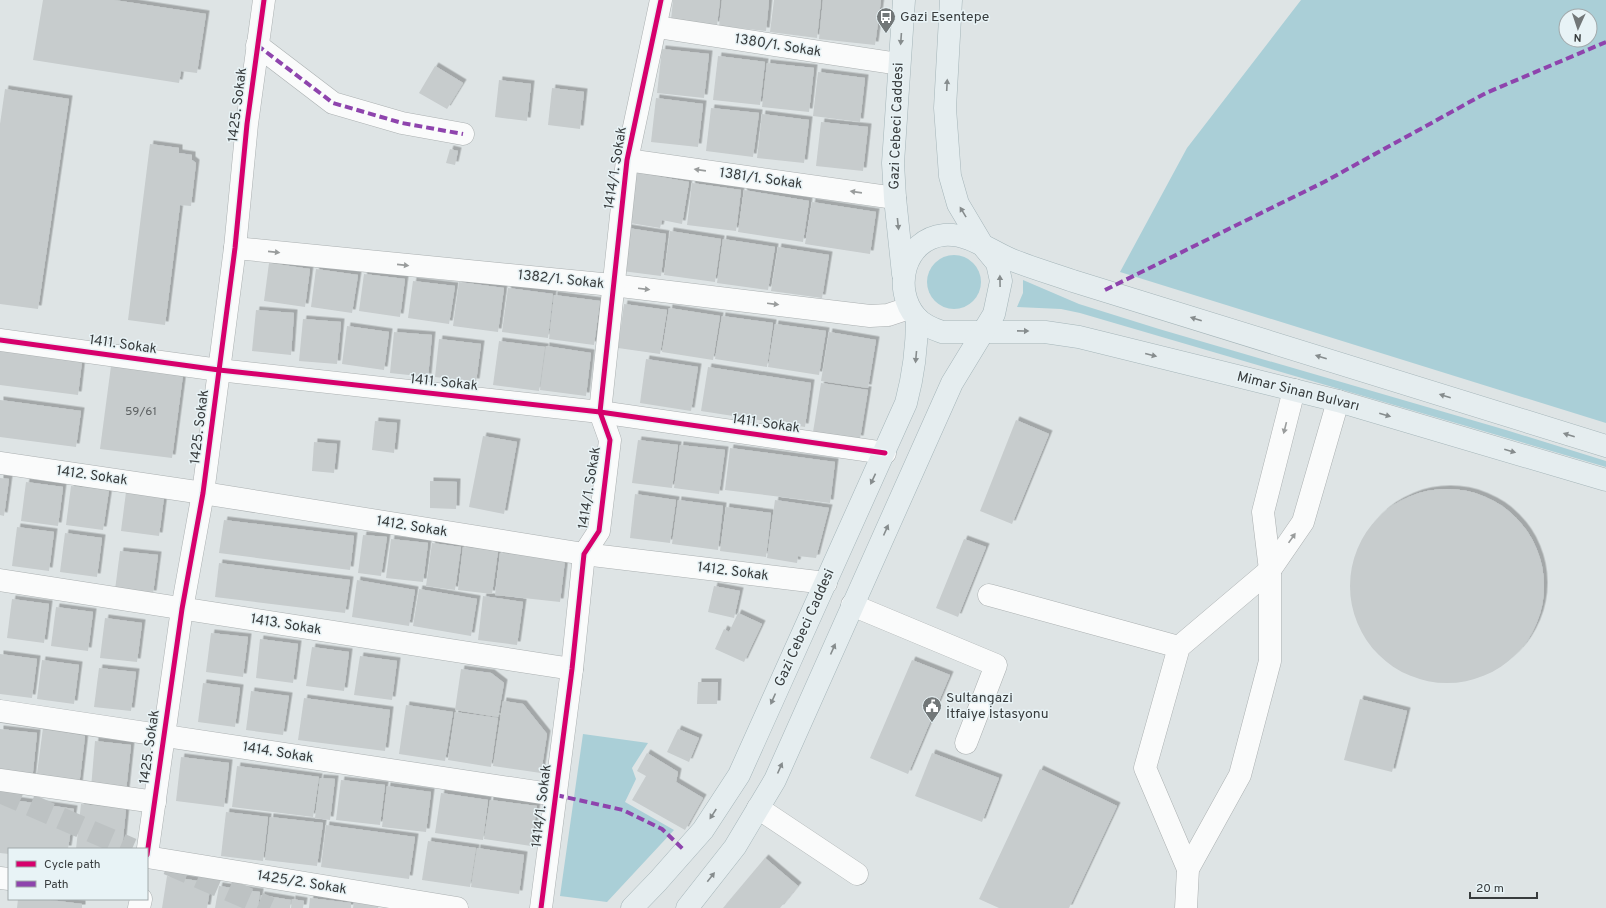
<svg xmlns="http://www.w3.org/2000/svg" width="1606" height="908" font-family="Overpass,sans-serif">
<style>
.green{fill:#aacfd7;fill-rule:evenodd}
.building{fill:#c7cccd;filter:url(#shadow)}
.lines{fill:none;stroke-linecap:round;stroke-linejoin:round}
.highway-tunnel{stroke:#bdc2c3;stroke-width:22;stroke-dasharray:22 11;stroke-linecap:butt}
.minor-casing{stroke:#abb0b1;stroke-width:23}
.major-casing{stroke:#a5b5b9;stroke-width:23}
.minor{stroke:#fafbfb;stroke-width:22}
.major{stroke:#e5edef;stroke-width:22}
.quiet{stroke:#8e44ad;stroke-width:4;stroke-dasharray:8 4;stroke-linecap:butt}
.cycleway-casing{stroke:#e8f3f6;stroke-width:8}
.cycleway{stroke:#d6006c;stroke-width:5}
.oneway{fill:#868c8d}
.oneway2{fill:#999c9c}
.labels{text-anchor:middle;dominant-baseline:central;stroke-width:3;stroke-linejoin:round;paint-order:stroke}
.number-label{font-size:12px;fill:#5e6263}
.poi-label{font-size:14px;fill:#383c3d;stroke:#e8f3f6;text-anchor:start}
.street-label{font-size:14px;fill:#383c3d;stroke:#e8f3f6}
</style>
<defs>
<filter id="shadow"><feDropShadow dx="3.5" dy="-3.5" stdDeviation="0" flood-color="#0004"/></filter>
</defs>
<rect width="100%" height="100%" fill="#dee4e5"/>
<g class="green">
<path d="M1301,0h305v423l-486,-151 67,-124zM1566,16h24v24h-24z"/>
<circle cx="954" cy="282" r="27"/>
<polygon points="1023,280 1079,304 1159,329 1506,430 1606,461 1606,467 1080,313 1061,309 1017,307 1023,293"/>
<polygon points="583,734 648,743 632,768 636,779 625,802 674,830 607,902 560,896"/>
</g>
<g class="building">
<polygon points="43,0 114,0 206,14 197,73 181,71 179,83 33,60"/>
<polygon points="673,0 720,0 717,25 671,20"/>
<polygon points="722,0 769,0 766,31 719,26"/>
<polygon points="774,0 821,0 817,38 770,32"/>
<polygon points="823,0 881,0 875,45 819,39"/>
<polygon points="662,49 709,54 704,98 657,93"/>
<polygon points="718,56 765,62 760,105 713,100"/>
<polygon points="767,63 814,68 809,112 762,107"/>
<polygon points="435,66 463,83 447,109 419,93"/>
<polygon points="818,72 865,78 860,122 813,116"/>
<polygon points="499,80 531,84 527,121 495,117"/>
<polygon points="552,88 584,92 580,129 548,125"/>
<polygon points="5,89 69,99 38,309 0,304 0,124"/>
<polygon points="656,98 703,104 698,147 651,142"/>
<polygon points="711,108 759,113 753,157 706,151"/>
<polygon points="762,114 809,120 804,163 757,158"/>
<polygon points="821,122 868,127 863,171 816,166"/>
<polygon points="150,144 179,148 179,153 192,155 192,160 196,163 191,206 180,205 165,325 128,320"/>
<polygon points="450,149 458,151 455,165 446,163"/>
<polygon points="633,172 689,182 682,224 662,220 660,228 624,222"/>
<polygon points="692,183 741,190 736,231 687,225"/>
<polygon points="744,190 809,201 803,242 738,232"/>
<polygon points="812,202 876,212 870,254 805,244"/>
<polygon points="628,228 666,234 661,276 622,271"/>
<polygon points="670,231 721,239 715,282 664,275"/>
<polygon points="723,239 775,247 768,290 717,283"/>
<polygon points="778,247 829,255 822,298 771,291"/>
<polygon points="269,263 310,269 305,307 264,301"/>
<polygon points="316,269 358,275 352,313 311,307"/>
<polygon points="364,274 405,279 400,317 359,311"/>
<polygon points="413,281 455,286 449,324 408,318"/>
<polygon points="459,282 504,288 498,332 453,326"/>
<polygon points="508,288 553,294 548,338 502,332"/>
<polygon points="554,295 600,301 594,345 549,339"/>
<polygon points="624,304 667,310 660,354 618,348"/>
<polygon points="669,308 720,316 713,360 662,352"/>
<polygon points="256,310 294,313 291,355 252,351"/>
<polygon points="722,316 773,323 767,367 715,359"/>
<polygon points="303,319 341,322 337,364 299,361"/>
<polygon points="775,324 826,331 819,375 768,367"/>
<polygon points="347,326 389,332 384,370 342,364"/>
<polygon points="394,332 432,335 428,377 390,373"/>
<polygon points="829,332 876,340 868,388 821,381"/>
<polygon points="439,339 481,344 476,382 435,377"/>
<polygon points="499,341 545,347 539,391 493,385"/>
<polygon points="546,346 591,353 586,396 540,390"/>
<polygon points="0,351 82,361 78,395 0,385"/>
<polygon points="646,359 698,367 691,411 640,403"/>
<polygon points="111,366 183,375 172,458 100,449"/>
<polygon points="708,367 811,383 805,427 701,411"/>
<polygon points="821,383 868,390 860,439 813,432"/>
<polygon points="0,400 81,411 76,447 0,437"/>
<polygon points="1016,420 1049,434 1012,524 980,511"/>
<polygon points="375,421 397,423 394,453 372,450"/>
<polygon points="483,436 517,442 504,514 469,507"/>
<polygon points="638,440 678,445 672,488 632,483"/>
<polygon points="314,442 337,444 334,473 312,471"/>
<polygon points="680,445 725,450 719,494 674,488"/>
<polygon points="730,448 835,462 830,503 725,490"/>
<polygon points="0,478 9,479 4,516 0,515"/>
<polygon points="430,481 457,482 456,509 430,508"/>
<polygon points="26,482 63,487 58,526 21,521"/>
<polygon points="71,486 109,490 103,530 66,525"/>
<circle cx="1447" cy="586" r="97"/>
<polygon points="126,492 164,497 159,536 121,531"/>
<polygon points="635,494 676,500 670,543 630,538"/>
<polygon points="678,500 723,506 718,550 672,544"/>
<polygon points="775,500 829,508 816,558 798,556 797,563 767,558"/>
<polygon points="726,507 771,513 766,557 720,551"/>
<polygon points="224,520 354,536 350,570 219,553"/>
<polygon points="17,527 54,532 49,571 12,566"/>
<polygon points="65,533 102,538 97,577 60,572"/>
<polygon points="363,535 387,537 381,576 358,573"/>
<polygon points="391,539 428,543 423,582 386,578"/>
<polygon points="964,539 986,547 958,617 936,608"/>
<polygon points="432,543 461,547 455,590 426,586"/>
<polygon points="463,547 498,551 492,594 458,590"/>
<polygon points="120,551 158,555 153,594 115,590"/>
<polygon points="500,553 565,560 560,602 495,595"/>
<polygon points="219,563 350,580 345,613 215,597"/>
<polygon points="357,580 415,590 409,626 352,617"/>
<polygon points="714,586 740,591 734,618 708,612"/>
<polygon points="419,589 477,599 471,636 413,626"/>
<polygon points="483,596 523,602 517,645 478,640"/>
<polygon points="12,599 49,604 44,643 7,638"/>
<polygon points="56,607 93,612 88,651 51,646"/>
<polygon points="738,613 762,624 744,662 715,649 724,629 729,632"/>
<polygon points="105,618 142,623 137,662 100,658"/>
<polygon points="211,633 248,637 243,677 206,672"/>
<polygon points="260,639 298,644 293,683 256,678"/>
<polygon points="312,647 349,652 344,691 306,686"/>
<polygon points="0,654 37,659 32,698 0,694"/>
<polygon points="360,656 397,661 392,700 354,695"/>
<polygon points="42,660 79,665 74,704 37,699"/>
<polygon points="912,660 950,675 908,774 870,758"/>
<polygon points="99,668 136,672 131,711 94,707"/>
<polygon points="461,669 491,673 504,683 498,717 455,710"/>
<polygon points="698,682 718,682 717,704 697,704"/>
<polygon points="203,683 240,688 235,727 198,722"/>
<polygon points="251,691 289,696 283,735 246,730"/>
<polygon points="304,698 390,710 385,751 298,740"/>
<polygon points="1360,699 1407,711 1392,772 1344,760"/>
<polygon points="503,701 523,704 547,734 541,773 493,766"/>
<polygon points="406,705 453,712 445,761 399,754"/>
<polygon points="455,712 498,718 491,767 448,760"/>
<polygon points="43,728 85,736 79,786 36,781"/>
<polygon points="0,729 37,733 32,781 0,778"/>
<polygon points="678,729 699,738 689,762 667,752"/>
<polygon points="95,741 131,745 126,791 91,788"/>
<polygon points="647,753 678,772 676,782 703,798 685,830 632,800 646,776 637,771"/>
<polygon points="932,753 999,778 982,822 915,796"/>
<polygon points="181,757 229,763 224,807 176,801"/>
<polygon points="237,766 319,777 313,817 232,807"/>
<polygon points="1040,769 1117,806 1069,908 999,908 979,899"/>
<polygon points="320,778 335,779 330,820 315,818"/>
<polygon points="341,780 385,785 380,825 336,820"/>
<polygon points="387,786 431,792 426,832 382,827"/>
<polygon points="441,793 488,800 483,840 435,833"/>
<polygon points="0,798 74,809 68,849 9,849 9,854 0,853"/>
<polygon points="490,800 537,806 531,846 484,839"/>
<polygon points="81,804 126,809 122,849 76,849"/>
<polygon points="226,812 268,817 263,861 221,856"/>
<polygon points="270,817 323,823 317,866 265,860"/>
<polygon points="326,825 415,837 409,879 321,867"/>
<polygon points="428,841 476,848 470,887 422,880"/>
<polygon points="477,848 524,855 519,894 471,887"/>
<polygon points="765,858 798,886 780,908 723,908"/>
<polygon points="167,876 211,883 207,908 162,908"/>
<polygon points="219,886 260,892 258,908 215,908"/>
<polygon points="261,895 291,900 290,908 259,908"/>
<polygon points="310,898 351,903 351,908 309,908"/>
<polygon points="18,899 42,899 82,904 82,908 17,908"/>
<polygon points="292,899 304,901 303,908 291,908"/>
<polygon points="354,902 379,905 378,908 353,908"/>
</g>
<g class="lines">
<g class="highway-tunnel">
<polyline points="0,792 132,849"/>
<polyline points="168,864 270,908"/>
</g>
<g class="minor-casing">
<g id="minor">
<polyline points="657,27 899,64"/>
<polyline points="257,45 333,103 402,123 463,134"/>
<polyline points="627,160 895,198"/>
<polyline points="235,248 612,285 870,316 888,315 909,308"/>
<polyline points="0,340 219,370 600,412 885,453"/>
<polyline points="0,463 203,493 584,554 826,583"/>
<polyline points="0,580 572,669"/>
<polyline points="989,595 1179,647"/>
<polyline points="852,605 996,665 966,743"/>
<polyline points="0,711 556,795"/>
<polyline points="0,780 155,802"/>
<polyline points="758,808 857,874"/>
<polyline points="147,855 182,609 203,493 235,248 247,124 264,0"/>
<polyline points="147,857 457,908"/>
<polyline points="1188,869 1145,768 1179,647 1270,570 1303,522 1338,401"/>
<polyline points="0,878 9,879"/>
<polyline points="139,908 141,899"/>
<polyline points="541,908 572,669 584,554 599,531 610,440 600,412 627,160 661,0"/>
<polyline points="1186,908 1188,869 1240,775 1270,661 1270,570 1263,512 1294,390"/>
</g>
</g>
<g class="major-casing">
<g id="major">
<polyline points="903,274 895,198 893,163 904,0"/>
<path d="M1606,446l-533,-165c-20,-7 -41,-13 -61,-21 -22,-9 -43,-27 -68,-25 -40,4 -52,54 -28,82 7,8 17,12 26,15h103l34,5 259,64 268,79"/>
<path d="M632,908l26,-27 45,-51 36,-55 167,-372c8,-30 11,-54 11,-85"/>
<polyline points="687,908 735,847 775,780 952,383 994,314 1001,281 997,263 983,246 958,204 950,176 945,108 951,0"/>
</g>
</g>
<use href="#minor" class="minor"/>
<use href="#major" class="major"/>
<g class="quiet">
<polyline points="257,45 333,103 402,123 463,134"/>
<polyline points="1105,290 1324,182 1486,93 1606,42"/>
<polyline points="556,795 623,810 662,829 685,851"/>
</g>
<g class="cycleway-casing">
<g id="cycleway">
<polyline points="0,340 219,370 600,412 885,453"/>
<polyline points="147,855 182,609 203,493 235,248 247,124 264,0"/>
<polyline points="541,908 572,669 584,554 599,531 610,440 600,412 627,160 661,0"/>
</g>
</g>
<use href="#cycleway" class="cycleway"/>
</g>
<defs><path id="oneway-solid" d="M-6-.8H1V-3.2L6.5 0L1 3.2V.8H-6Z"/></defs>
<g class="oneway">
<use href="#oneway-solid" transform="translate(901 39) rotate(94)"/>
<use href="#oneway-solid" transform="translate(947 85) rotate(-87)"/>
<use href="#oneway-solid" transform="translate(963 212) rotate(-121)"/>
<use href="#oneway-solid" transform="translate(898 224) rotate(84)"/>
<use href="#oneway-solid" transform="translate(1000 281) rotate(-91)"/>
<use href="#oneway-solid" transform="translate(1196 319) rotate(-163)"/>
<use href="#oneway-solid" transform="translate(1023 331) rotate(1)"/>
<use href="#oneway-solid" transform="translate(1151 355) rotate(14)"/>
<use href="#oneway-solid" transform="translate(916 357) rotate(95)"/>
<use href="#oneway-solid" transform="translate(1321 357) rotate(-163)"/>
<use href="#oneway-solid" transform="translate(1445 396) rotate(-163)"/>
<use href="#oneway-solid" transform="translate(1385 415) rotate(16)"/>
<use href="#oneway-solid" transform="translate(1569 435) rotate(-163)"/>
<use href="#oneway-solid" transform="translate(1510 451) rotate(16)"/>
<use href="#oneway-solid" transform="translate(873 479) rotate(115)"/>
<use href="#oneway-solid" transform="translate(886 530) rotate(-66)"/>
<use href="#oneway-solid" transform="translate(833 649) rotate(-66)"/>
<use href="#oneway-solid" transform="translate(773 699) rotate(114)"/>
<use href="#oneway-solid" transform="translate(780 768) rotate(-66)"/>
<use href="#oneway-solid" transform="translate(713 814) rotate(123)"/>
<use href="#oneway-solid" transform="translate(711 877) rotate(-52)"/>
</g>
<g class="oneway2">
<use href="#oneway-solid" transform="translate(700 170) rotate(-172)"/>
<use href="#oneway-solid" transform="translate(856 192) rotate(-172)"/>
<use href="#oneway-solid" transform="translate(274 252) rotate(6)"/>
<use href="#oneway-solid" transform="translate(403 265) rotate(6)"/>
<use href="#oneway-solid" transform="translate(644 289) rotate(7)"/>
<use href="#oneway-solid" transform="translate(773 304) rotate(7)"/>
<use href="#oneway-solid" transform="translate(1285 428) rotate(104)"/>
<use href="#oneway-solid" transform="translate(1292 538) rotate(-55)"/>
</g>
<defs>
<g id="bus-pin" transform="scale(1)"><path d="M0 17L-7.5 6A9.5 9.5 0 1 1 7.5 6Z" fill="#727778" stroke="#e8f3f6"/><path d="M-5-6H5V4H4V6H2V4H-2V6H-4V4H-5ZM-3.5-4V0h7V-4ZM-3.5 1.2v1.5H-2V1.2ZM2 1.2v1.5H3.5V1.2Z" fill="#fff"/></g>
<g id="civic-pin" transform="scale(1)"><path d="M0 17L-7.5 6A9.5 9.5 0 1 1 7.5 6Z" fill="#727778" stroke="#e8f3f6"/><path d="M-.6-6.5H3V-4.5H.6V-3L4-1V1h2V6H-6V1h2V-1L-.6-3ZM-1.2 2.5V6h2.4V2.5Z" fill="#fff"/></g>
</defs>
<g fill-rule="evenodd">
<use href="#bus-pin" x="886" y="17"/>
<use href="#civic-pin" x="932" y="706"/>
</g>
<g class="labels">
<g class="number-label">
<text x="141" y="412">59/61</text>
</g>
<g class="poi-label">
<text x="900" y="17">Gazi Esentepe</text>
<text x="946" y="698">Sultangazi<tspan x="946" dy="16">İtfaiye İstasyonu</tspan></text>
</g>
<g class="street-label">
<text transform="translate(778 46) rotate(9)">1380/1. Sokak</text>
<text transform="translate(238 105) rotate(-83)">1425. Sokak</text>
<text transform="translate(897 126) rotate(-88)">Gazi Cebeci Caddesi</text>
<text transform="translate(616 168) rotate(-81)">1414/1. Sokak</text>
<text transform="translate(761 179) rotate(8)">1381/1. Sokak</text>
<text transform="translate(561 280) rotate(6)">1382/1. Sokak</text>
<text transform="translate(123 345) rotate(8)">1411. Sokak</text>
<text transform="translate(444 383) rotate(6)">1411. Sokak</text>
<text transform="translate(1298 392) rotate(14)">Mimar Sinan Bulvarı</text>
<text transform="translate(766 424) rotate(8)">1411. Sokak</text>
<text transform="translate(200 427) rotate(-83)">1425. Sokak</text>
<text transform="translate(92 476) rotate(8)">1412. Sokak</text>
<text transform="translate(590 488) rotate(-81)">1414/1. Sokak</text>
<text transform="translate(412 527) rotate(9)">1412. Sokak</text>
<text transform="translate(733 572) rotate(7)">1412. Sokak</text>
<text transform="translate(286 625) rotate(9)">1413. Sokak</text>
<text transform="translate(805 628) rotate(-66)">Gazi Cebeci Caddesi</text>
<text transform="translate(150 747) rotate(-82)">1425. Sokak</text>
<text transform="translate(278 753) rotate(9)">1414. Sokak</text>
<text transform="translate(542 806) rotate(-83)">1414/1. Sokak</text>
<text transform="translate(302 883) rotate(9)">1425/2. Sokak</text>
</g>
</g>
<rect x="8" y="848" width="140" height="52" fill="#e8f3f6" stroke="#a2aaac"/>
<rect x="16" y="861" width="20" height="6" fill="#d6006c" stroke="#a2aaac"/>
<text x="44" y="868" font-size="12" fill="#383c3d">Cycle path</text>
<rect x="16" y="881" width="20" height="6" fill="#8e44ad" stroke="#a2aaac"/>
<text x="44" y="888" font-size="12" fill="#383c3d">Path</text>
<g transform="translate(1578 28) rotate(183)"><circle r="19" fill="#e8f3f6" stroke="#a2aaac"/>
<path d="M0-3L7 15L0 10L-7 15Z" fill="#727778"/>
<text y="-6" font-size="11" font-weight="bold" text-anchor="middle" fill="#383c3d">N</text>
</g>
<path d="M1470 892v6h67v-6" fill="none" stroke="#383c3d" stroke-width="2"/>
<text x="1476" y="892" font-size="12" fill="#383c3d" stroke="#e8f3f6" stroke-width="3" paint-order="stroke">20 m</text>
</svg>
